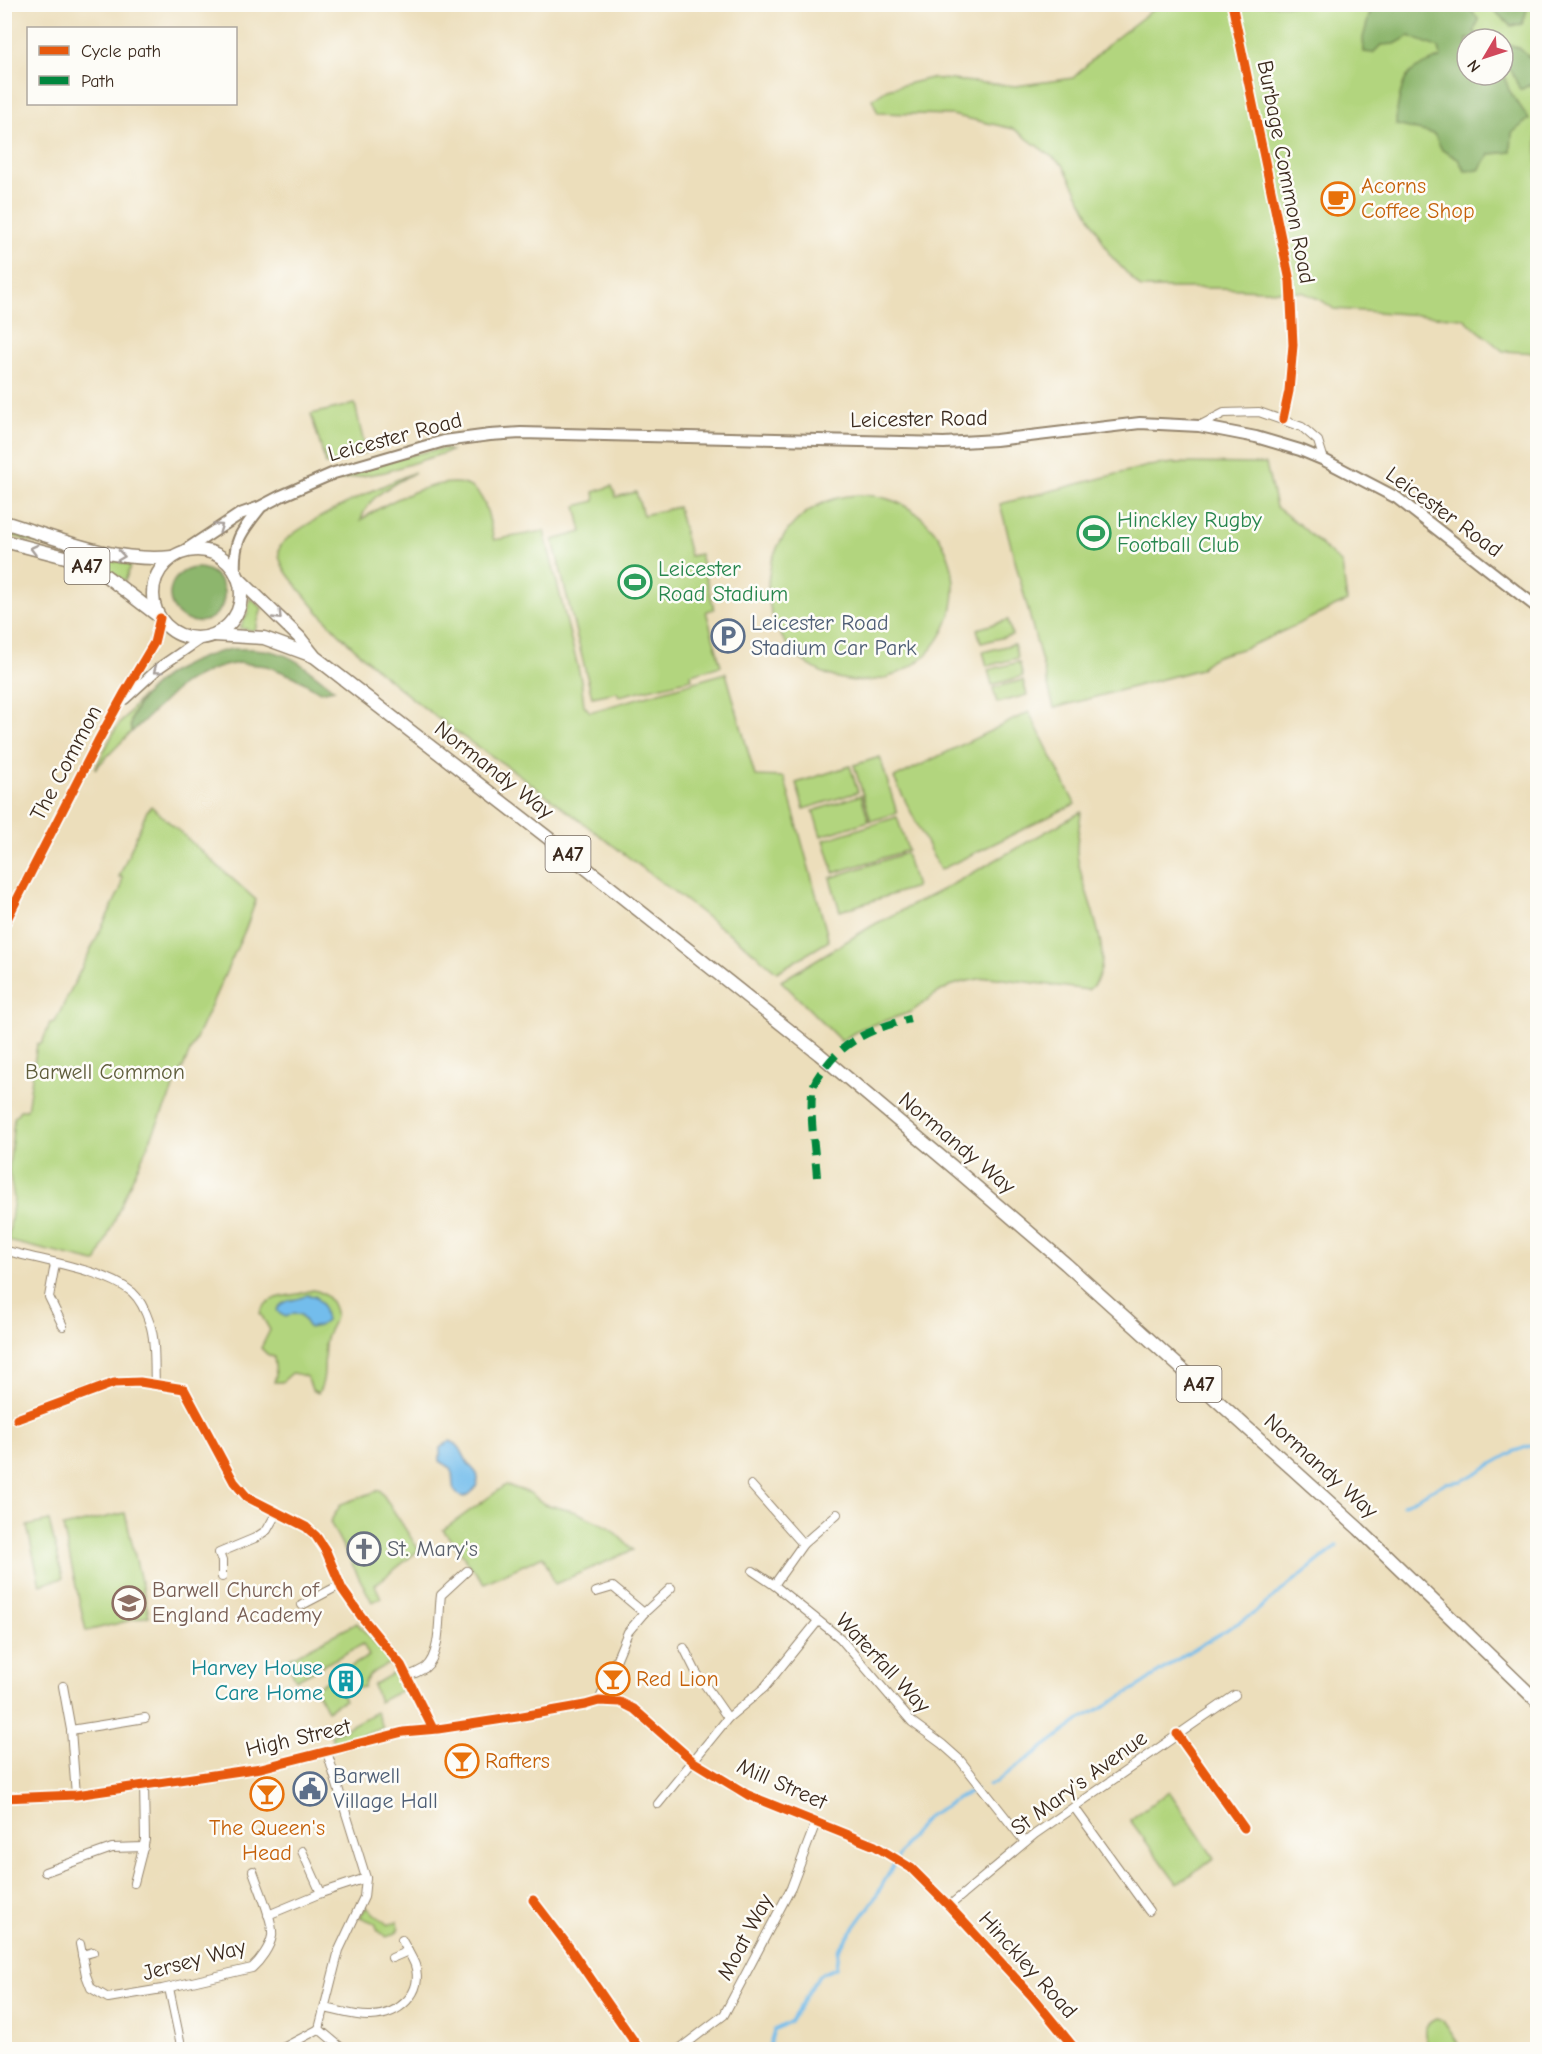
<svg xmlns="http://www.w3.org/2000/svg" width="1542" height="2054" font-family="'Comic Neue',sans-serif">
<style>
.green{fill:#b2d57e;stroke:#76804e;stroke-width:1.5;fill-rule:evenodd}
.forest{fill:#8db66d;stroke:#647046;stroke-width:1.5}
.water{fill:#73bdec;stroke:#577485;stroke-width:1.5}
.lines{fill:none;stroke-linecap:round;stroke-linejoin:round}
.stream{stroke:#73bdec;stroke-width:3}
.minor-casing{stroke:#94846c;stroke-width:10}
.tertiary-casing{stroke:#94846c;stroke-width:12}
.secondary-casing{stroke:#94846c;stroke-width:14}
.primary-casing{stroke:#94846c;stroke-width:15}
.minor{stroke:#fff;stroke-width:8}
.tertiary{stroke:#fff;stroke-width:9}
.secondary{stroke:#fff;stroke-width:10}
.primary{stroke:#fff;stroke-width:12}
.quiet{stroke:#00873e;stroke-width:8;stroke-dasharray:15 8;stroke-linecap:butt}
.cycleway-casing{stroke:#fdfcf7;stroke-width:13}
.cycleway{stroke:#e8590c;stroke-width:9}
.oneway{stroke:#a79f9a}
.labels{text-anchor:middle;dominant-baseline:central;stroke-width:5;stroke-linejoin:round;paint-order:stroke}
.shield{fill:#fdfcf7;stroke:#75695f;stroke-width:1.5}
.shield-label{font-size:21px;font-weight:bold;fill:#3b2a1e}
.street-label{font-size:22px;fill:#3b2a1e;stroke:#fdfcf7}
.food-label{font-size:22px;fill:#c56008;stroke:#fdfcf7;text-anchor:start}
.leisure-label{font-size:22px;fill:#27864d;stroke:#fdfcf7;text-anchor:start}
.service-label{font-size:22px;fill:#4e5e75;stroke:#fdfcf7;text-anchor:start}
.park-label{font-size:22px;fill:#5f5d3b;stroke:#fdfcf7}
.worship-label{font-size:22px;fill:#5b616d;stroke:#fdfcf7;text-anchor:start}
.education-label{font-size:22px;fill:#785e54;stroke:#fdfcf7;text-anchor:start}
.culture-label{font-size:22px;fill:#0d838f;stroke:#fdfcf7;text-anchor:end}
</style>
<rect width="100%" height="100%" fill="#fdfcf7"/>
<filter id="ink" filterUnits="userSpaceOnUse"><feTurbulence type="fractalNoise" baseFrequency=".0167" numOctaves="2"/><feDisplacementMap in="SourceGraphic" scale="12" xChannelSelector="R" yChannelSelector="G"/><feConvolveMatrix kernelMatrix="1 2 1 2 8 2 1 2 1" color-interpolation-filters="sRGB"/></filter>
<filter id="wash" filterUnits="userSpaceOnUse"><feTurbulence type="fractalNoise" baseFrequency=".008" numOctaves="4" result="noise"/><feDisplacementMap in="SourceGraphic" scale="24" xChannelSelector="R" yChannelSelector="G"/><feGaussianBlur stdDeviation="1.35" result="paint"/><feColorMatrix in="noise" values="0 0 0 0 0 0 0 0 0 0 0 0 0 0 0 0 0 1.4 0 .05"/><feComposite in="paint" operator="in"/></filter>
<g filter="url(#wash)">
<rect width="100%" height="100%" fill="#ecdebb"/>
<g class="green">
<path d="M1159,5h378v348l-34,-2 -40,-33 -129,-9 -13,-9 -19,-8 -83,-4h-78l-31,-33 -47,-90 -49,-36 -62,-14 -74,-2 -6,-14 15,-10 44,-11 85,8 57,-8 38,-36zM1467,39h36v36h-36z"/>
<polygon points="355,404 366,453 326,464 311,414"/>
<path d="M446,449l5,2 -66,21 -45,8 -1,-2c30,-10 78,-28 107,-29z"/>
<path d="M1174,463l92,1 10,43 25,19 41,38 5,37c-34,15 -67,33 -102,47 -17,6 -32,5 -45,21l-146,39 -54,-204 148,-38z"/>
<path d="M415,472c-22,13 -47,23 -54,48 21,-16 93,-54 116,-28 11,12 13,33 17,48l50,-9 37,149 3,25 6,7 136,-39 29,103 29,1 45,164 -52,31c-19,-15 -36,-32 -56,-44 -67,-52 -135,-103 -203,-154 -14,-11 -30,-20 -45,-30 -63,-45 -125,-94 -173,-154 -8,-11 -22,-24 -21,-40 2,-20 114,-69 136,-78z"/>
<polygon points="612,486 616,497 636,492 643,515 678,507 690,556 700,554 714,609 706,611 721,666 691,674 692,679 619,696 617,692 592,697 553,540 582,532 576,506 595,501 594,492"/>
<circle cx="861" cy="588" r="93"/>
<polygon points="4,527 131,565 125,581 91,561 72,553 5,534"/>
<polygon points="250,598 262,608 255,631 240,628 248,612"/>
<polygon points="1008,620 1012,635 981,643 977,629"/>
<polygon points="1014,644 1018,658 987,666 983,652"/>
<polygon points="1019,662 1023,676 992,685 988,670"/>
<polygon points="1023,680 1027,695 997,703 993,688"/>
<path d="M142,696c-6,12 -14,23 -11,36l-36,37 20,-39z"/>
<polygon points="1029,712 1075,804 940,870 894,778"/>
<polygon points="880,757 897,813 871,821 854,765"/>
<polygon points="850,766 858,792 804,809 796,783"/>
<polygon points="861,795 869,821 821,836 813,811"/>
<polygon points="151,806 256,900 246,928 127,1191 97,1261 95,1262 8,1241 14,1198 9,1171 14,1118 20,1110 27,1110 37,1044 42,1043 50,1023 55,1022 121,888 122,877 119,877 147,811"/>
<path d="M1081,812c-1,13 -5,28 -4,41 2,36 47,111 11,137l-99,-13 -26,5 -13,4 -14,8 -25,18 -51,17 -19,12 -60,-60 94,-57 69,-35z"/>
<polygon points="897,817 908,850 834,873 824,840"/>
<polygon points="906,853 916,887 840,911 830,878"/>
<path d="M313,1290c11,2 19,10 22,22 2,9 -7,17 -9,26 -4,17 2,40 -8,55l-6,-3c-5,-15 -4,-14 -20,-17l-10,9h-8l2,-7 -2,-18 -7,-3 -6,-6 9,-18 -10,-17c6,-16 24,-17 38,-19 5,-1 10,-3 15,-4z"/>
<polygon points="506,1485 530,1493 544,1504 576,1512 609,1527 633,1550 555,1584 543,1556 484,1583 443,1530"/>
<polygon points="380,1490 419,1550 375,1585 381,1598 372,1602 330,1522 341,1504"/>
<polygon points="125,1513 149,1616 86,1631 63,1527"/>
<polygon points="49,1521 63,1578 40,1585 27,1526"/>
<path d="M357,1623l35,39c-11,6 -27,11 -28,25l-6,1 -10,-20 21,-12 -6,-12 -67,36 -10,-20z"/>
<polygon points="397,1671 406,1688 379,1702 373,1685"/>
<polygon points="333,1678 345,1700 327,1710 315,1688"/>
<polygon points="376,1712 383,1728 335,1744 331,1736"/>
<polygon points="1169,1791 1214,1858 1177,1884 1130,1820"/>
<polygon points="366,1907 388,1925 398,1921 399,1928 396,1933 387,1937 378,1931 375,1923 360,1917"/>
<path d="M1436,2019l7,2 19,28h-33c-4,-14 -10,-22 7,-30z"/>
</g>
<g class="forest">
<path d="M1372,5h95l12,15 -5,11 8,8h-15v36h36v-3l6,18 20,29 -17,14 -1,19 -21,2 -11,16 -14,1 -7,-12 -16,-9 -8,-16 -38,-9c0,-12 4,-38 11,-48 6,-10 24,-15 34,-20l-2,-9 -30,-12 -14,8 -14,1 -8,8 -9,-1 -1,-14z"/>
<polygon points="1488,5 1525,5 1527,10 1522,24 1511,26"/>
<polygon points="1503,42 1519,48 1537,64 1537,81 1520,90 1512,72 1503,59"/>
<circle cx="197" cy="595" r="27"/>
<path d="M231,649c53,-3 64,10 103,40l-14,3 -25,-15 -28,-11 -29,-3 -14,3 -13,4 -29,14 -50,48c-3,-9 0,-15 4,-23 17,-34 60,-52 95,-60z"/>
</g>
<g class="water">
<path d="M307,1295l8,1 8,10 3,15 -7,5 -10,2 -8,-13 -7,-2 -8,4 -6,-3 -3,-4c7,-13 20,-8 30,-15z"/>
<path d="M450,1441c11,3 12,13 18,22 2,4 7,7 9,11 4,10 -5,20 -13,23 -16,-4 -9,-17 -13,-29l-11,-7v-13z"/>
</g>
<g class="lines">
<g class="stream">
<polyline points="1403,1505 1445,1483 1462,1481 1515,1451 1538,1443"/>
<polyline points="989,1785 995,1783 1083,1718 1133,1690 1184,1655 1253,1614 1337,1546"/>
<polyline points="768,2050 774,2030 791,2021 819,1975 836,1968 838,1950 872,1903 906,1843 928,1816 962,1796 976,1790"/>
</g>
</g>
</g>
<g filter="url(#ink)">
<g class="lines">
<g class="minor-casing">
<g id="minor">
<polyline points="1232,4 1290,281 1293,345 1289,391 1283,419"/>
<polyline points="1199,426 1224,413 1259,412 1302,427 1318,441 1324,460"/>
<path d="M4,1250c36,11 100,19 128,42 9,8 14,20 18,32 6,18 4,41 5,60"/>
<polyline points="55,1264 49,1297 63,1326"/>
<polyline points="17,1419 114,1383 140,1382 184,1389 234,1482 247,1497 306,1527 316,1536 326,1551 342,1589 361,1616 401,1665 433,1729"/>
<polyline points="751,1485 803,1544"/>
<polyline points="753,1571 774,1585 840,1638 912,1722 942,1744 960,1760 1025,1842"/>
<polyline points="222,1577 222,1561 219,1553 255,1538 267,1530 277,1512"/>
<polyline points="774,1585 803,1544 837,1514"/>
<polyline points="596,1592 613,1587 644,1613"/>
<polyline points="302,1605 340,1585"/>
<polyline points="684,1648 696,1672 728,1718"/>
<path d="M408,1676c6,-2 12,-5 17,-8 17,-14 13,-53 16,-73l26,-24"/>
<polyline points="63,1686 71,1730 76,1795"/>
<polyline points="599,1701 628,1632 644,1613 671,1588"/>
<polyline points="71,1730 145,1718"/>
<polyline points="1177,1734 1244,1828"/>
<polyline points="658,1804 728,1718 764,1688 818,1621"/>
<polyline points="1074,1807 1149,1911"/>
<polyline points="302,1851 321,1893"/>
<polyline points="45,1872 112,1848 144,1847"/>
<polyline points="134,1883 145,1840 144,1785"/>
<polyline points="533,1900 569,1947 640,2050"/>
<polyline points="949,1906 1035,1834 1235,1695"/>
<polyline points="268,1915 321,1893 366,1878"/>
<path d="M80,1944l6,31 5,13 17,10 54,-9 90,-21c8,-7 18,-21 20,-32 2,-14 -14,-50 -19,-65"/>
<polyline points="82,1955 93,1952"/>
<polyline points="392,1958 408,1951"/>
<polyline points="169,1988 182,2050"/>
<path d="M325,2008c15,3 32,9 46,8 27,-1 53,-22 44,-51 -3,-8 -9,-17 -13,-25"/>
<polyline points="319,2029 339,1950 364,1897 366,1878 327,1752"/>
<polyline points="319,2029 344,2050"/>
<polyline points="279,2050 319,2029"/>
<polyline points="678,2050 724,2015 791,1888 816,1822"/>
</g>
</g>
<g class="tertiary-casing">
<g id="tertiary">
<polyline points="125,699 160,667 202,638"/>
<polyline points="4,925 98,741 125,692 154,643 160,618"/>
<polyline points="4,1798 76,1795 261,1768 403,1732 438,1729 517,1717 585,1705 599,1701 620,1702 634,1709 694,1762 748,1795 875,1846 911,1868 949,1906 1031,1995 1076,2050"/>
</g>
</g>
<g class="secondary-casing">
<g id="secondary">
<polyline points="181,553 240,514 260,507 281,496 334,473 444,441 490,435 521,433 944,443 996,440 1140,423 1199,426 1256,437 1300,450 1324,460 1397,498 1538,608"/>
<path d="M235,573c-2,-32 6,-41 25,-65"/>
</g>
</g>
<g class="primary-casing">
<g id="primary">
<path d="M4,522c55,17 111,41 168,35"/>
<polyline points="4,541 73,559 106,576 157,615"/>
<circle cx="197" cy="594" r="44"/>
<polyline points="237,577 299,637 315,657 547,837 819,1054 959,1172 1066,1264 1359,1529 1538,1702"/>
<polyline points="214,635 264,638 313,656"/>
</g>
</g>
<use href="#minor" class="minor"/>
<use href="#tertiary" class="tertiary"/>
<use href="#secondary" class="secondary"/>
<use href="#primary" class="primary"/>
<path class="quiet" d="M817,1177c-2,-28 -7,-56 -5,-84 1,-11 8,-20 15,-28 21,-27 50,-38 83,-46"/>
<g class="cycleway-casing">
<g id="cycleway">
<polyline points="1232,4 1290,281 1293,345 1289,391 1283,419"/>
<polyline points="4,925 98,741 125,692 154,643 160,618"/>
<polyline points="17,1419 114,1383 140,1382 184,1389 234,1482 247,1497 306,1527 316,1536 326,1551 342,1589 361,1616 401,1665 433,1729"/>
<polyline points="1177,1734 1244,1828"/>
<polyline points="4,1798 76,1795 261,1768 403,1732 438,1729 517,1717 585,1705 599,1701 620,1702 634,1709 694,1762 748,1795 875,1846 911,1868 949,1906 1031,1995 1076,2050"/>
<polyline points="533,1900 569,1947 640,2050"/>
</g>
</g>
<use href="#cycleway" class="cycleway"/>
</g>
<defs><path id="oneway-chevron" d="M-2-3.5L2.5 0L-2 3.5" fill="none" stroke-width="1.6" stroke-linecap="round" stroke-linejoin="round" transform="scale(1.5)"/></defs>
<g class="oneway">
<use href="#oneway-chevron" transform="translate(219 527) rotate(-35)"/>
<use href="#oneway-chevron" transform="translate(34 549) rotate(-165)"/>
<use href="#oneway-chevron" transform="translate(121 556) rotate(8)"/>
<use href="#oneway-chevron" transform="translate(278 616) rotate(46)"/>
<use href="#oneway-chevron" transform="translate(157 670) rotate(143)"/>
</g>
</g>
<defs>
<g id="cafe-ring" transform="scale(1.725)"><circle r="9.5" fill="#fdfcf7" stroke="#e8710a" stroke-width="1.5"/><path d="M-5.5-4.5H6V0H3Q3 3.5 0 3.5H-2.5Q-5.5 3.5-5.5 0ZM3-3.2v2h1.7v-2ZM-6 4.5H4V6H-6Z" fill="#e8710a"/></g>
<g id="stadium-ring" transform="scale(1.725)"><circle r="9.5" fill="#fdfcf7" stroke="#2e9e5b" stroke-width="1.5"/><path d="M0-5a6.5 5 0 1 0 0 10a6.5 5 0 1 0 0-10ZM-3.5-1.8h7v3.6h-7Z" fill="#2e9e5b"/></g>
<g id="parking-ring" transform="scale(1.725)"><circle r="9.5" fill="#fdfcf7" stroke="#5c6f8a" stroke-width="1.5"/><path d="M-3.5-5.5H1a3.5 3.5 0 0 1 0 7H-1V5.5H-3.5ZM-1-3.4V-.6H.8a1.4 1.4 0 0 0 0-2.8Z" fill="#5c6f8a"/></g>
<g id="church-ring" transform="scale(1.725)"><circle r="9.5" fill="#fdfcf7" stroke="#6b7280" stroke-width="1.5"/><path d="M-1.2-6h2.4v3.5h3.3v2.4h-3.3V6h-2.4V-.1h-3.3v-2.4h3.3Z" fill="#6b7280"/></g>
<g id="school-ring" transform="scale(1.725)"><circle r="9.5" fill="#fdfcf7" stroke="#8d6e63" stroke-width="1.5"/><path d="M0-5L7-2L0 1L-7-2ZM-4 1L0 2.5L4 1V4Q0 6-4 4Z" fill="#8d6e63"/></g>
<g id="bar-ring" transform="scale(1.725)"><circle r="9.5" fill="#fdfcf7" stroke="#e8710a" stroke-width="1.5"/><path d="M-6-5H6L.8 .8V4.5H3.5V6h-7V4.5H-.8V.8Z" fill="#e8710a"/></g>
<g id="building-ring" transform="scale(1.725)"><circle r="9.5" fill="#fdfcf7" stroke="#0f9aa8" stroke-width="1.5"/><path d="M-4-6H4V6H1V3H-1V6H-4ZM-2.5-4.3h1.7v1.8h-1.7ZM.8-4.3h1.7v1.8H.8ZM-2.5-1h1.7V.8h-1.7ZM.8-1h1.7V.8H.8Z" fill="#0f9aa8"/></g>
<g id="civic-ring" transform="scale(1.725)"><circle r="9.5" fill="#fdfcf7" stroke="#5c6f8a" stroke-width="1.5"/><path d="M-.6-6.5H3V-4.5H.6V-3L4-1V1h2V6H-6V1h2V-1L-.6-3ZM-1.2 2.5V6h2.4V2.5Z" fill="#5c6f8a"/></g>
</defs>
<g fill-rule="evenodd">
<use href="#cafe-ring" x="1338" y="199"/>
<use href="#stadium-ring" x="1094" y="533"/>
<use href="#stadium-ring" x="635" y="582"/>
<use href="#parking-ring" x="728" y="636"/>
<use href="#church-ring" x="364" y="1549"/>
<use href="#school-ring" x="129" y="1603"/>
<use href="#bar-ring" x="613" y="1679"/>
<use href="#building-ring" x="346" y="1681"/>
<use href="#bar-ring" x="462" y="1761"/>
<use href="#civic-ring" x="310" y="1789"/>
<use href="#bar-ring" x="267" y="1794"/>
</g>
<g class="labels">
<g class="shield">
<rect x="64.5" y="548" width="45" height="36" rx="4.5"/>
<rect x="545.5" y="836" width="45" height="36" rx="4.5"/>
<rect x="1176.5" y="1366" width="45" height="36" rx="4.5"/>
</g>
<g class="shield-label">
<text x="87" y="566">A47</text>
<text x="568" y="854">A47</text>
<text x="1199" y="1384">A47</text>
</g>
<g class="street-label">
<text transform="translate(1286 172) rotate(79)">Burbage Common Road</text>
<text transform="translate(919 419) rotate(-1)">Leicester Road</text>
<text transform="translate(395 437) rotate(-15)">Leicester Road</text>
<text transform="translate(1444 512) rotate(36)">Leicester Road</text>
<text transform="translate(66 763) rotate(-62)">The Common</text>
<text transform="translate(494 770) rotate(38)">Normandy Way</text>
<text transform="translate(957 1143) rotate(40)">Normandy Way</text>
<text transform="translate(1321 1466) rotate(42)">Normandy Way</text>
<text transform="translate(883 1663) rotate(47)">Waterfall Way</text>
<text transform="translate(298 1738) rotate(-13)">High Street</text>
<text transform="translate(1079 1783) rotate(-36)">St Mary's Avenue</text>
<text transform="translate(782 1784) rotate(24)">Mill Street</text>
<text transform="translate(745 1937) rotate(-62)">Moat Way</text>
<text transform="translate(194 1960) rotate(-15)">Jersey Way</text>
<text transform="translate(1028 1965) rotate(48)">Hinckley Road</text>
</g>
<g class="food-label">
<text x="1361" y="186">Acorns<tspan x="1361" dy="25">Coffee Shop</tspan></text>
<text x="636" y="1679">Red Lion</text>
<text x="485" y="1761">Rafters</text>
<text x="267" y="1828" text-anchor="middle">The Queen's<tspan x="267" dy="25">Head</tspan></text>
</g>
<g class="leisure-label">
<text x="1117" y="520">Hinckley Rugby<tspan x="1117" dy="25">Football Club</tspan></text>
<text x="658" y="569">Leicester<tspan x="658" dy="25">Road Stadium</tspan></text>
</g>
<g class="service-label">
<text x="751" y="623">Leicester Road<tspan x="751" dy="25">Stadium Car Park</tspan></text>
<text x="333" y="1776">Barwell<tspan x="333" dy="25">Village Hall</tspan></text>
</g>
<g class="park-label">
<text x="105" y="1072">Barwell Common</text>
</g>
<g class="worship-label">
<text x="387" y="1549">St. Mary's</text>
</g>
<g class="education-label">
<text x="152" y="1590">Barwell Church of<tspan x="152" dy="25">England Academy</tspan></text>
</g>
<g class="culture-label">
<text x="323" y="1668">Harvey House<tspan x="323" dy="25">Care Home</tspan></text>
</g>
</g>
<rect width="1542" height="2054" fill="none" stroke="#fdfcf7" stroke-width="24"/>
<rect x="27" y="27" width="210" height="78" fill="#fdfcf7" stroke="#afa8a0" stroke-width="1.5"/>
<rect x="39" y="46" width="30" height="9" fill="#e8590c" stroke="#afa8a0" stroke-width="1.5"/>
<text x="81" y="57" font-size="18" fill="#3b2a1e">Cycle path</text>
<rect x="39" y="76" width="30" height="9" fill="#00873e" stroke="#afa8a0" stroke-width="1.5"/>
<text x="81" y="87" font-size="18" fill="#3b2a1e">Path</text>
<g transform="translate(1485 57) rotate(231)"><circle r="28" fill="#fdfcf7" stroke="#afa8a0" stroke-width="1.5"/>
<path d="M0-4.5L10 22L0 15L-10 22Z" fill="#d1495b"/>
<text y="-9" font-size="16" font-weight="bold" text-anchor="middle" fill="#3b2a1e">N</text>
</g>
</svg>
